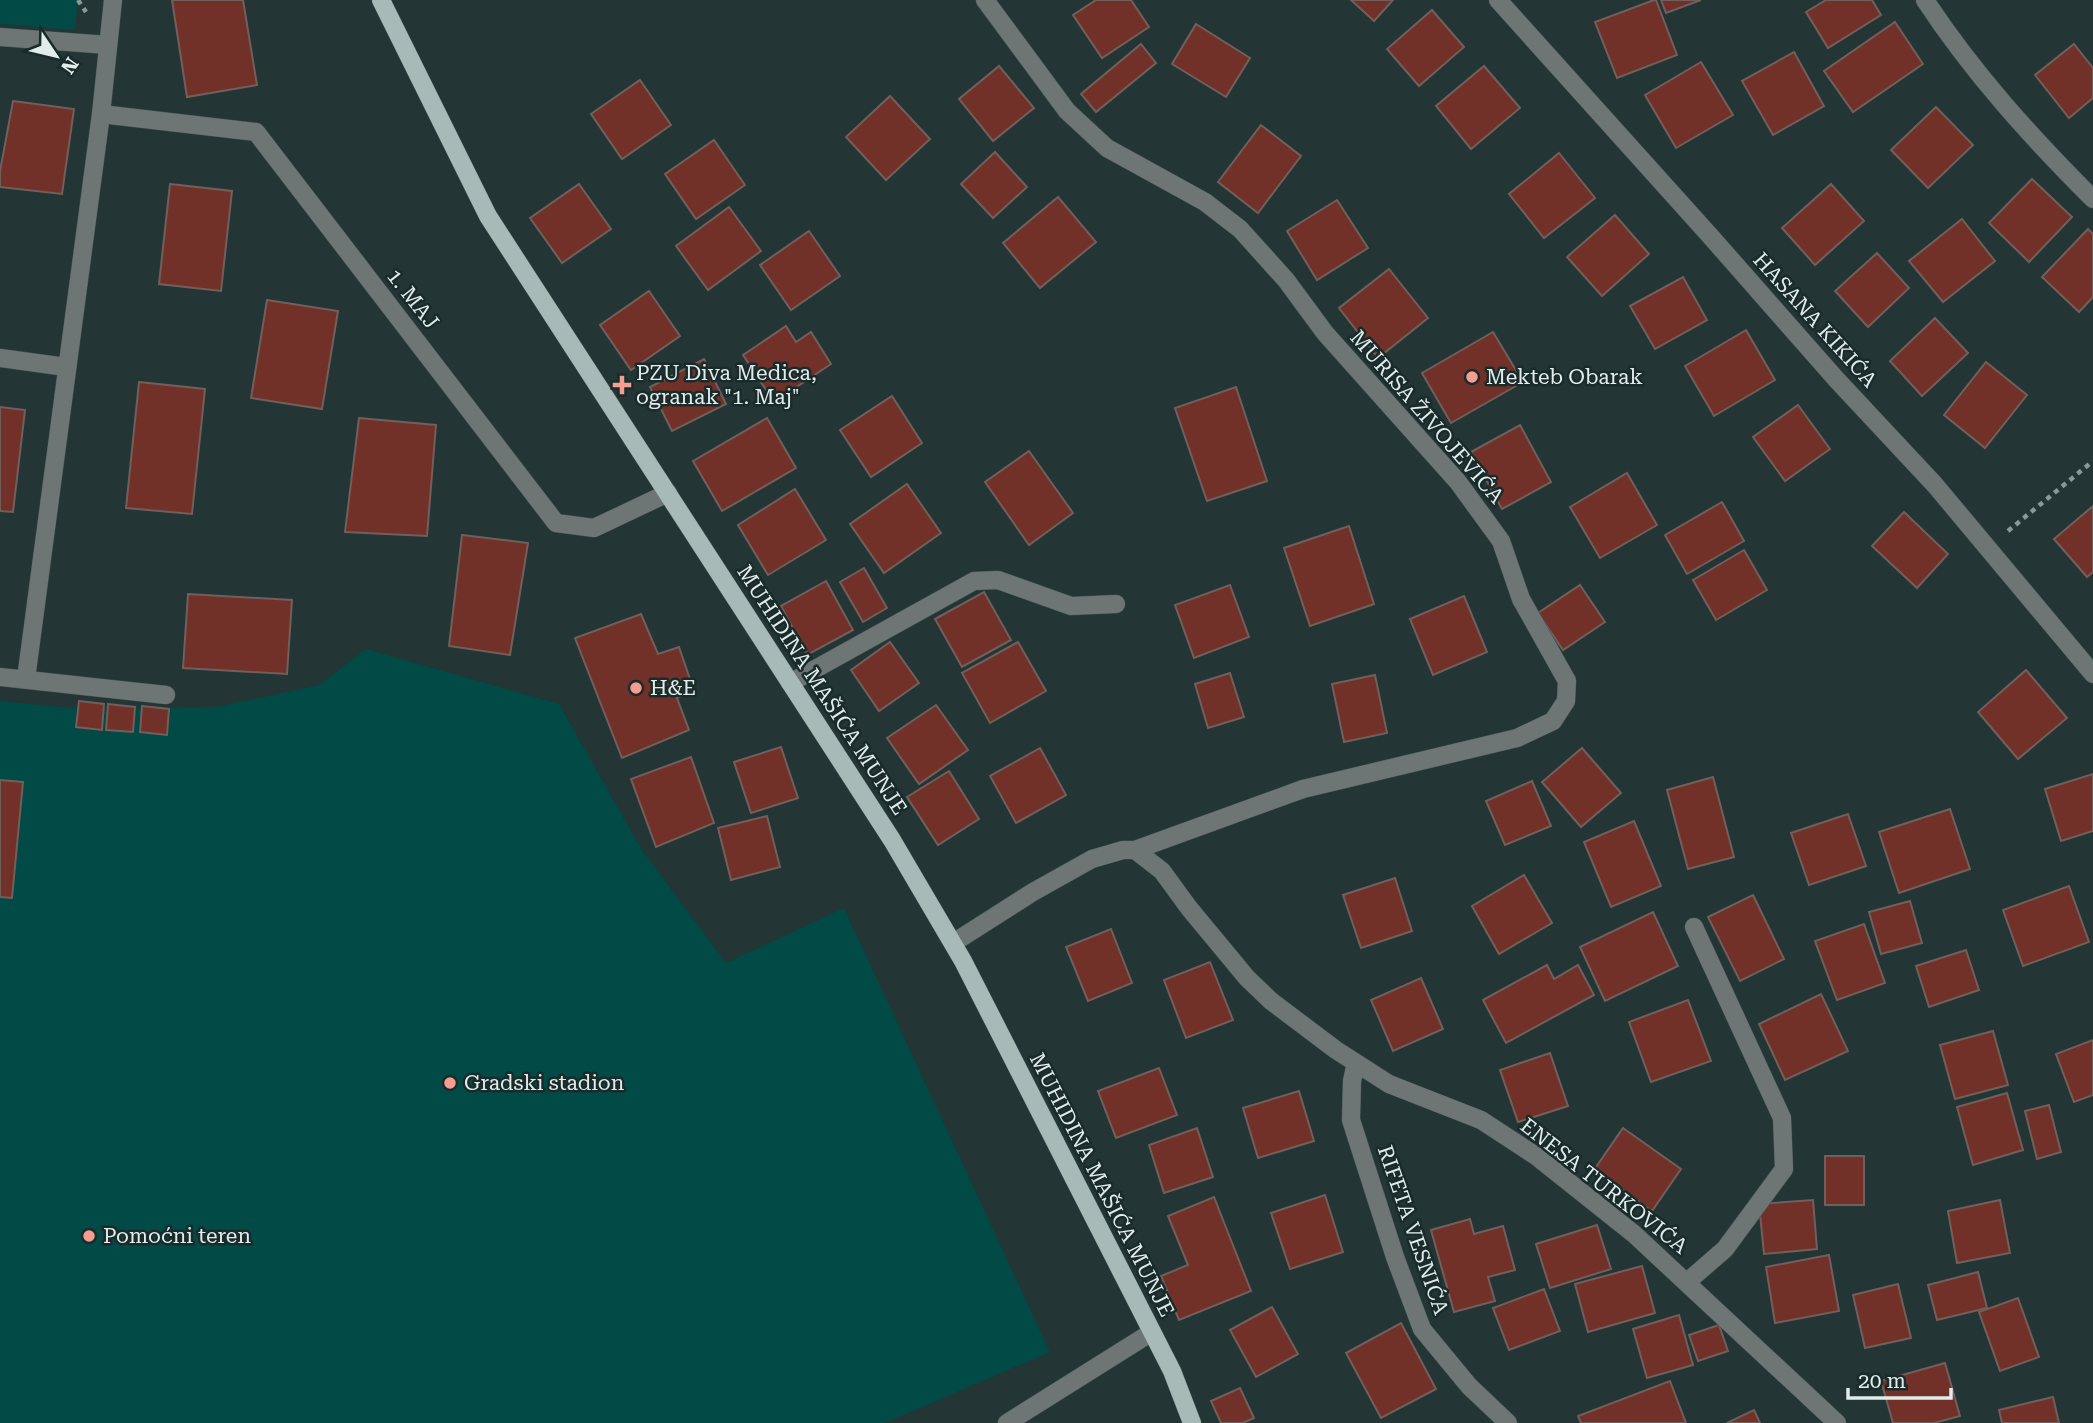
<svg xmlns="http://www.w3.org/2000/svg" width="2093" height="1423" font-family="'Roboto Serif',serif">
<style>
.green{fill:#014a46}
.building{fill:#713129;stroke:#715f5c;stroke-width:2}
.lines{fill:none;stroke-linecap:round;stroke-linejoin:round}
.minor-casing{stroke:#415251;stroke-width:19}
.major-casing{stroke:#415251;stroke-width:19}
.path{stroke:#8a9897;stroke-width:4.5;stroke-dasharray:5 5;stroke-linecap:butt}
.minor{stroke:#6d7675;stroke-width:18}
.major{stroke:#a8bab8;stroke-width:18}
.poi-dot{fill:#f59d90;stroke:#192b2a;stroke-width:2.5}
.labels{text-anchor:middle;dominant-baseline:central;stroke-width:5;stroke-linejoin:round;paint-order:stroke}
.street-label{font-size:21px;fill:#e1eceb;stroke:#192b2a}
.poi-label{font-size:21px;fill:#e1eceb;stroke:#192b2a;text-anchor:start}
</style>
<rect width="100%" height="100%" fill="#233534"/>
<g class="green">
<polygon points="0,0 78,0 75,30 0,24"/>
<polygon points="366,649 559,704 642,850 726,963 844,908 1050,1352 885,1423 0,1423 0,701 81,709 216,707 319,685"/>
</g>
<g class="building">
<polygon points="172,0 243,0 257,85 187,97"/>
<polygon points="1096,0 1131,0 1149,27 1102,58 1073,15"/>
<polygon points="1351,0 1393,0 1374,21"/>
<polygon points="1654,0 1656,0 1677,55 1617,78 1595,22"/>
<polygon points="1661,0 1701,0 1666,13"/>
<polygon points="1826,0 1872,0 1881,15 1828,48 1806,12"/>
<polygon points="1432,10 1464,47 1419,86 1387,49"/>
<polygon points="1895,22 1923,64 1853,112 1824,71"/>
<polygon points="1196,24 1250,58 1226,97 1172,64"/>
<polygon points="1141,44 1156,63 1096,112 1081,94"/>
<polygon points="2074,44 2093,68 2093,98 2069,118 2035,75"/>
<polygon points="1794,52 1824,106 1773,135 1742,81"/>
<polygon points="1701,62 1733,115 1676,148 1645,95"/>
<polygon points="999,66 1034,108 993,141 959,99"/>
<polygon points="1484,66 1520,108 1471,149 1436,106"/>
<polygon points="640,80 671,125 622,159 591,114"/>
<polygon points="890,96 930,139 886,180 846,137"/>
<polygon points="13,101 74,109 62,194 0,187 0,171"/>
<polygon points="1936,107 1973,145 1928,188 1891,150"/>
<polygon points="1261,125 1301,156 1258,213 1218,182"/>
<polygon points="714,140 745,185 696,219 665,174"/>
<polygon points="995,152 1027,187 993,218 961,184"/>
<polygon points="1559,153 1595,198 1544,238 1509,194"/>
<polygon points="2032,179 2072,217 2029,262 1989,223"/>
<polygon points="170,184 232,191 221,291 159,284"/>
<polygon points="579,184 611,229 562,263 530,218"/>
<polygon points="1831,184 1864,221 1815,265 1782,228"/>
<polygon points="1058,197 1096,242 1040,288 1003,243"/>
<polygon points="1337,200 1368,248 1317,280 1287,231"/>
<polygon points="729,207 761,251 708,290 676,246"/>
<polygon points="1615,215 1649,254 1602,296 1567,257"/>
<polygon points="1962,219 1995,261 1943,302 1909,261"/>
<polygon points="2088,229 2093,234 2093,297 2079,312 2042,277"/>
<polygon points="809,231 840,276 791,310 760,265"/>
<polygon points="1877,253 1909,288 1868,327 1835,291"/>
<polygon points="1389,269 1428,318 1378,358 1339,308"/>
<polygon points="1683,277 1707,320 1655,349 1630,306"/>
<polygon points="649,291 680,336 631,370 600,325"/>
<polygon points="267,300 338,311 322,409 251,398"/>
<polygon points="1935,318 1968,353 1922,396 1890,361"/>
<polygon points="786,326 796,342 811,332 831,364 774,402 743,355"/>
<polygon points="1746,330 1775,380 1714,416 1685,366"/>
<polygon points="1493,332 1523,382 1451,423 1422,373"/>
<polygon points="704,359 726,404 672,431 650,387"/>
<polygon points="1986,362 2027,395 1985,448 1944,415"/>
<polygon points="139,382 205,389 192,514 126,508"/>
<polygon points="1236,387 1267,481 1207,501 1175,408"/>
<polygon points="892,396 922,443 871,477 840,430"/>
<polygon points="1798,405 1830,449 1785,481 1753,437"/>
<polygon points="0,407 25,410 13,512 0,511"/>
<polygon points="359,418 436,425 427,536 345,532"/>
<polygon points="767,418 796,468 722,511 693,461"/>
<polygon points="1520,425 1551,482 1502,509 1471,452"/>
<polygon points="1029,451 1073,513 1029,545 985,482"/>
<polygon points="1627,473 1657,525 1600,558 1570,507"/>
<polygon points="907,484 941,533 884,573 850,524"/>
<polygon points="795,489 826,540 768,575 738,525"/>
<polygon points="1722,502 1744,541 1687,574 1665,535"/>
<polygon points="2093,506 2093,572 2087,577 2054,539"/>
<polygon points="1904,512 1948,554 1917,588 1872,546"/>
<polygon points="1349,526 1374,604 1310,626 1284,548"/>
<polygon points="462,535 528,543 510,655 449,646"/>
<polygon points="1744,550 1767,590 1716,620 1693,580"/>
<polygon points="864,568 887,608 863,622 840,582"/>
<polygon points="826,581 853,630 807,655 781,606"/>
<polygon points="1230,585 1249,637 1194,658 1175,605"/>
<polygon points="1580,585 1605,622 1563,650 1538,613"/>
<polygon points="984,592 1011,640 962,667 935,619"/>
<polygon points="188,594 292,600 287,674 183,668"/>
<polygon points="1464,596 1487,652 1433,675 1410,619"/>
<polygon points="641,614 658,654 679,647 694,691 677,698 689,730 622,758 575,638"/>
<polygon points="890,642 919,683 879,711 851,670"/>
<polygon points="1018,642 1046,691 990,723 962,673"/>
<polygon points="2026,670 2067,718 2018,759 1978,712"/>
<polygon points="1230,673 1244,717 1208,728 1195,684"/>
<polygon points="1375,675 1387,733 1344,742 1332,684"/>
<polygon points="79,701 104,704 102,730 76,727"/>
<polygon points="108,704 135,707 133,732 106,730"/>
<polygon points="936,705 968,750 919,784 887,738"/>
<polygon points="142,706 169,709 167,735 140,732"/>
<polygon points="781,747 798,798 751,813 734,762"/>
<polygon points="1040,748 1066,795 1016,823 990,776"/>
<polygon points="1582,748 1621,793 1581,827 1542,782"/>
<polygon points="691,757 714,823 656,847 631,779"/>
<polygon points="949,771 979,819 938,845 907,797"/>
<polygon points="2093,774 2093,831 2061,841 2045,789"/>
<polygon points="1713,777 1734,857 1688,869 1667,790"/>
<polygon points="0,780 23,782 12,898 0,897"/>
<polygon points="1532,781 1551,826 1505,845 1486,801"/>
<polygon points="1950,809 1970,869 1899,893 1879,832"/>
<polygon points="1848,814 1866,866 1809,885 1791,833"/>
<polygon points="767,816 780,867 731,880 718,828"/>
<polygon points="1634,821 1661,886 1611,907 1584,842"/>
<polygon points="1524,875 1552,923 1499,954 1472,906"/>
<polygon points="1395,878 1412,931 1361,948 1343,895"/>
<polygon points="2069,886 2089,942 2023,966 2003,910"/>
<polygon points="1753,895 1784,959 1740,981 1708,917"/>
<polygon points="1910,901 1922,943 1881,954 1869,912"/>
<polygon points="1653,912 1678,966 1605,1001 1580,947"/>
<polygon points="1864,924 1885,983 1837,1000 1815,941"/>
<polygon points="1111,929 1132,983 1088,1001 1066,947"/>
<polygon points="1966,950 1979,990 1929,1007 1916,966"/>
<polygon points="1210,962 1233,1020 1186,1038 1164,980"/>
<polygon points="1547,965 1554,979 1578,965 1594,995 1506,1043 1483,1000"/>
<polygon points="1421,978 1443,1029 1393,1051 1371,1000"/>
<polygon points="1821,994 1848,1051 1785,1080 1759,1024"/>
<polygon points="1688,1000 1711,1061 1651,1082 1629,1022"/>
<polygon points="1993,1031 2008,1085 1955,1099 1940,1045"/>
<polygon points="2093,1040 2093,1095 2074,1102 2056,1054"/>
<polygon points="1550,1053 1568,1106 1518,1122 1500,1070"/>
<polygon points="1159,1068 1177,1115 1116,1138 1098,1091"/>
<polygon points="1299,1091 1314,1141 1258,1158 1243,1108"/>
<polygon points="2007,1093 2023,1150 1973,1165 1957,1107"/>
<polygon points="2049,1105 2061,1152 2037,1159 2025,1111"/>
<polygon points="1197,1128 1213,1177 1164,1193 1149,1145"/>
<polygon points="1623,1128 1681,1169 1652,1211 1594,1170"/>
<rect x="1825" y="1156" width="39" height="49"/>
<polygon points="1325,1195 1343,1252 1290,1269 1271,1213"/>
<polygon points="1214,1197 1251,1291 1179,1320 1161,1276 1188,1265 1168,1216"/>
<polygon points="1813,1200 1817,1249 1764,1254 1759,1204"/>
<polygon points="2000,1200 2010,1253 1957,1263 1948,1211"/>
<polygon points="1470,1219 1474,1234 1503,1226 1515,1270 1488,1277 1495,1301 1454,1312 1431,1230"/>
<polygon points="1597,1225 1611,1269 1550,1288 1536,1244"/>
<polygon points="1829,1255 1839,1311 1775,1323 1766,1267"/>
<polygon points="1642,1266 1655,1313 1588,1332 1575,1284"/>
<polygon points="1978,1272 1987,1308 1937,1320 1928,1285"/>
<polygon points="1898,1284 1911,1338 1865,1348 1853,1295"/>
<polygon points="1544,1289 1560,1331 1509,1350 1493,1308"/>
<polygon points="2018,1298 2039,1357 2000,1371 1979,1312"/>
<polygon points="1272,1307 1298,1354 1256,1377 1230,1330"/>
<polygon points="1679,1315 1693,1365 1647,1378 1633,1329"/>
<polygon points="1401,1323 1436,1389 1381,1418 1346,1353"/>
<polygon points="1719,1325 1728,1351 1698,1361 1689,1335"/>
<polygon points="1945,1363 1960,1416 1934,1423 1893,1423 1881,1381"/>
<polygon points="1670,1381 1686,1423 1581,1423 1578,1416"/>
<polygon points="1240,1388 1254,1418 1243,1423 1221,1423 1211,1401"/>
<polygon points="2053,1397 2059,1423 2002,1423 1999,1410"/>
<polygon points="1754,1410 1760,1423 1727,1423"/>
</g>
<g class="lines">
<g class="minor-casing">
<g id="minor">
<polyline points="985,0 1067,111 1107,148 1205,202 1240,229 1286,280 1325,333 1458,482 1501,541 1521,599 1567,681 1566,701 1553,721 1517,738 1303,789 1135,850"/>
<polyline points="1498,0 1712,238 1836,379 1935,485 2093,674"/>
<path d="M1925,0c48,73 106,137 168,199"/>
<polyline points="0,37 108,45"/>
<polyline points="101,114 256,132 556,523 594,528 668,493"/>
<polyline points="0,358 66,367"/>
<polyline points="0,677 166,695"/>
<polyline points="26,679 101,114 113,0"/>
<polyline points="790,683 974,581 998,580 1071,606 1116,604"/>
<polyline points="953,943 1033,892 1092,859 1123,850 1135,850 1162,871 1189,908 1247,978 1271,1001 1336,1050 1389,1084 1481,1120 1536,1156 1634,1234 1837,1423"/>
<polyline points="1356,1063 1352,1081 1351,1120 1395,1257 1422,1329 1469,1386 1508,1423"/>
<polyline points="1687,1282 1725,1249 1784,1169 1782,1118 1694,927"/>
<polyline points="1007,1423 1152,1332"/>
</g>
</g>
<g class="major-casing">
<polyline id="major" points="381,0 488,216 892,840 963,961 1172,1371 1192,1423"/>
</g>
<g class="path">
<polyline points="78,0 86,12"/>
<polyline points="2008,531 2093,461"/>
</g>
<use href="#minor" class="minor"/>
<use href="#major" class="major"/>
</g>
<g class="poi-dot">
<circle cx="1472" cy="377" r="7"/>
<path d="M618.5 374.5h7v7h7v7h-7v7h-7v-7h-7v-7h7z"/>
<circle cx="636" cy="688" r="7"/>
<circle cx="450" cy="1083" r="7"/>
<circle cx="89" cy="1236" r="7"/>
</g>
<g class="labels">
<g class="street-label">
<text transform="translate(413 299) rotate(52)">1. MAJ</text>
<text transform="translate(1815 320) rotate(48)">HASANA KIKIĆA</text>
<text transform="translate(1427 417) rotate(49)">MURISA ŽIVOJEVIĆA</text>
<text transform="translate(822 690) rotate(57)">MUHIDINA MAŠIĆA MUNJE</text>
<text transform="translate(1102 1185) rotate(63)">MUHIDINA MAŠIĆA MUNJE</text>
<text transform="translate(1604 1186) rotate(38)">ENESA TURKOVIĆA</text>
<text transform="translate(1413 1230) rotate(71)">RIFETA VESNIĆA</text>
</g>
<g class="poi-label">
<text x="636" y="373">PZU Diva Medica,<tspan x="636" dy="24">ogranak "1. Maj"</tspan></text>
<text x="1486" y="377">Mekteb Obarak</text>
<text x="650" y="688">H&amp;E</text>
<text x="464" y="1083">Gradski stadion</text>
<text x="103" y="1236">Pomoćni teren</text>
</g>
</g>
<g transform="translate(56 56) rotate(125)" stroke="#192b2a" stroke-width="5" paint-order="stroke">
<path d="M0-5L12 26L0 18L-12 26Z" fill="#e1eceb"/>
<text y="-10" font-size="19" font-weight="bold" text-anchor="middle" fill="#e1eceb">N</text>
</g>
<path d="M1848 1388v10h103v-10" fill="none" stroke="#e1eceb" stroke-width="3.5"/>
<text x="1858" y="1388" font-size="21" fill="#e1eceb" stroke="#192b2a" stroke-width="5" paint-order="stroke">20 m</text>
</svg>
